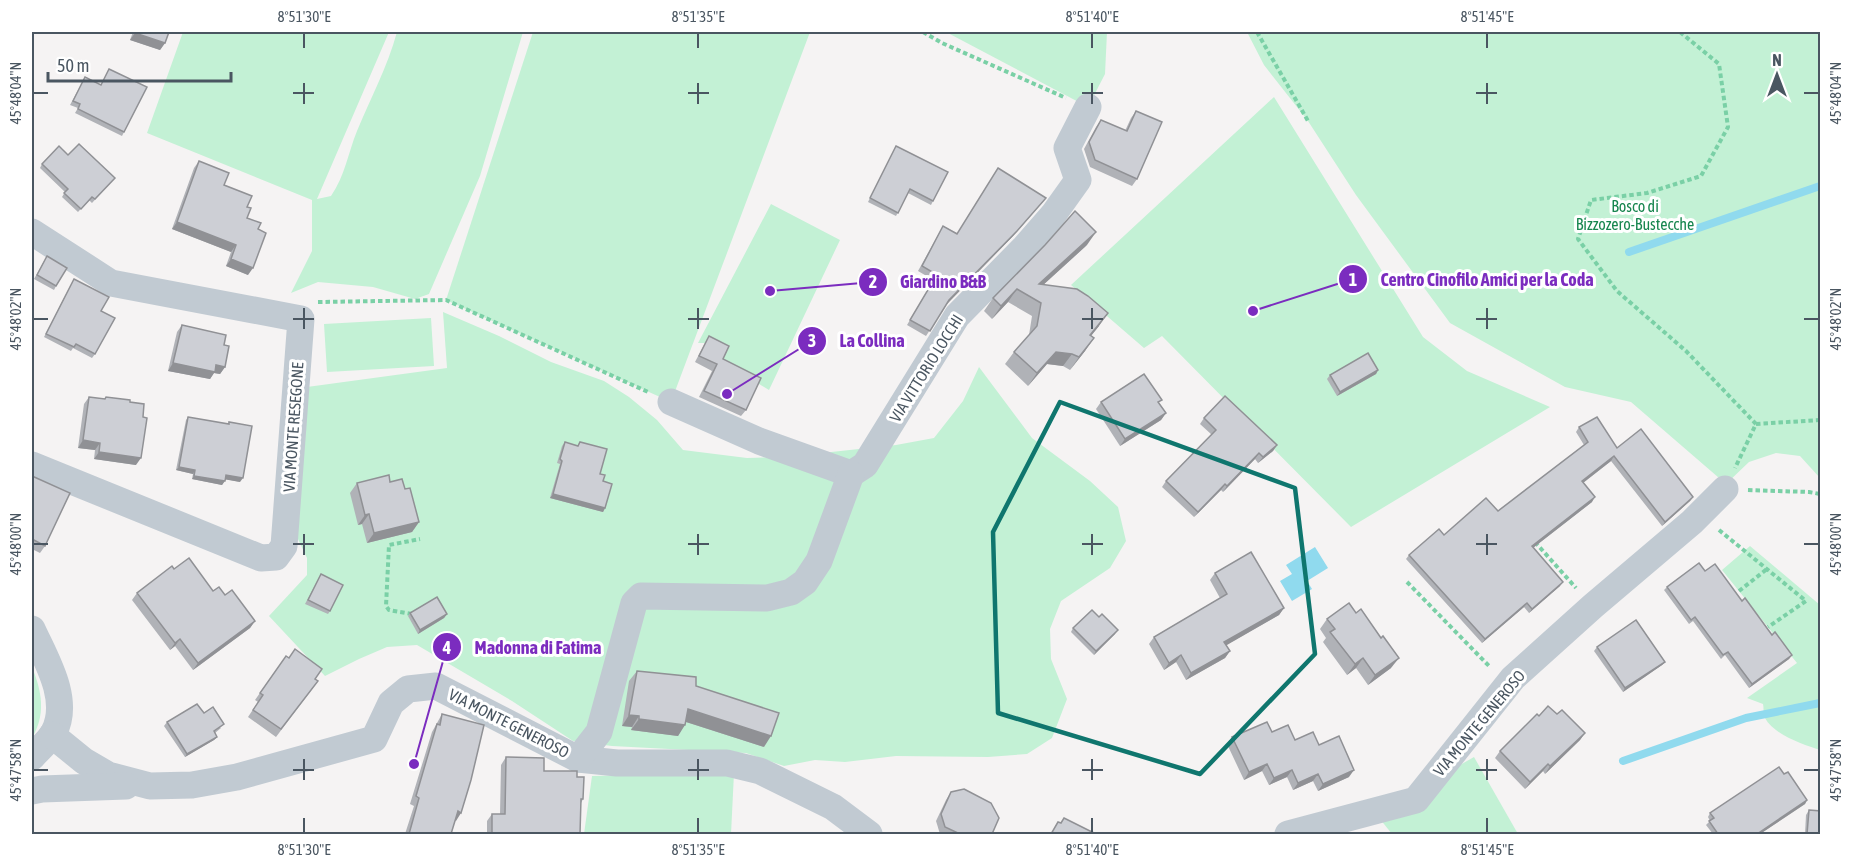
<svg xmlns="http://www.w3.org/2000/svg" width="1852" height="866" font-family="'Asap Condensed',sans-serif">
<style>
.green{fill:#c3f1d5}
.water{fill:#90daee}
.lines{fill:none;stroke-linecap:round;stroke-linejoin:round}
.stream{stroke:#90daee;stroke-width:8}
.path{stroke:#7ad0a6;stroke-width:4;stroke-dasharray:4.5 3;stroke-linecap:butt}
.street{stroke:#c1cad2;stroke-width:27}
.wall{fill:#b0b2b7}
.shaded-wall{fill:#909195}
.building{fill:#cdcfd5;stroke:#909195;stroke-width:1.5}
.marked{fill:none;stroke:#0f766e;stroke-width:4.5;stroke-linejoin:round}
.ticks{fill:none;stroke:#4a5661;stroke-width:2}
.labels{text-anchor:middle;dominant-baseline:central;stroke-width:6;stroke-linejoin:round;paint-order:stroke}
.park-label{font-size:16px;fill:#17864f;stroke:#fff}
.street-label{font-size:16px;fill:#4a5661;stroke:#fff}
.leader{fill:none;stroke:#7b2cbf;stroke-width:2}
.callout-dot{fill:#7b2cbf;stroke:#fff;stroke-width:2}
.mark-label{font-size:18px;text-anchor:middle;font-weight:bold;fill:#fff}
.callout-label{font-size:18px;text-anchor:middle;font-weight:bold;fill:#7b2cbf;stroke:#fff;stroke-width:6;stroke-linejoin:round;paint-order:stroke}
.neatline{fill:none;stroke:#4a5661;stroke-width:2}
.ticks-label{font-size:15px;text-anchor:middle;fill:#4a5661}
</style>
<rect width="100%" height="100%" fill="#f5f3f3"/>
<g class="green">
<path d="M183,32h206l-72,167 14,-3c14,-20 17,-43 26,-65 14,-34 30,-63 40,-99h126l-43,144 -51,118 -14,5 -42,-12 -55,-5 -27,11 21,-42v-51l-165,-67z"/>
<polygon points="533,32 810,32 671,402 446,300"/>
<polygon points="946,32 1107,32 1105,74 1088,107"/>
<polygon points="1247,32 1820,32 1820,478 1800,456 1776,453 1749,462 1726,484 1631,402 1565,387 1450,323 1356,195 1308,121 1264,65"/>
<polygon points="1274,97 1423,337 1467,371 1550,407 1351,527 1162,336 1144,348 1071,285"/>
<polygon points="771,204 840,240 769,390 721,361 705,343 698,343"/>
<polygon points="443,312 499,336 551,362 604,381 629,397 657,420 683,450 747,458 785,457 896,445 934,438 963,401 979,367 1032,438 1090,481 1118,507 1126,541 1110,568 1061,601 1050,629 1051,659 1067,699 1052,738 1027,754 988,757 896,756 845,762 815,760 784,766 746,753 612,746 573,741 512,701 417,645 387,647 359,659 325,676 269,616 307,575 307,558 296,535 307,387 447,368"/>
<polygon points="431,318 434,366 327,372 324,324"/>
<path d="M1750,546l70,59v145c-16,-5 -46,-15 -55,-32 -2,-3 -1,-10 -2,-14l-16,-6 50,-35 -75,-93z"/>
<path d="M32,667c10,25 14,47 0,71z"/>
<polygon points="1474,757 1518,834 1392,834 1380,819 1453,769"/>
<polygon points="734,773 731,834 584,834 592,776"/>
</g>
<polygon class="water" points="1315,547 1328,568 1307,581 1312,589 1292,601 1280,581 1292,574 1286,565"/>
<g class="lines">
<g class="stream">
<polyline points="1629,252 1820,186"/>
<polyline points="1623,761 1746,718 1820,703"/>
</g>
<g class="path">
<polyline points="923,32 942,43 1066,98"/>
<polyline points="1257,32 1308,121"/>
<polyline points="1680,32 1719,64 1728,127 1701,176 1647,193 1591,200 1578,239 1617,291 1686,351 1756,424 1735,468"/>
<polyline points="318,302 446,300 648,392"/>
<polyline points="1756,424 1820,420"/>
<polyline points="1748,490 1809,492 1820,494"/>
<polyline points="1719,530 1806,601 1768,627"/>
<polyline points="1535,542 1576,588"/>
<polyline points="1407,582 1490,667"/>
<polyline points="1739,591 1767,569"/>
<polyline points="412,614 389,610 386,606 389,545 420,539"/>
</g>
<g class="street">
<polyline points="32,232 111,283 301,319 284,546 276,557 261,558 32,465"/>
<polyline points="671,402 759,441 851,474 865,465 957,316 1025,247 1053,215 1078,180 1067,148 1088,107"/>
<path d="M32,629c13,29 39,70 22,103 -5,9 -15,17 -22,25"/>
<polyline points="52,735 84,761 108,775 150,786 192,785 237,777 374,739 391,703 408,689 436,686 578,759 617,763 727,763 760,771 833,807 869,834"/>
<polyline points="578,759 599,732 634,603 641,596 767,598 791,592 805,582 819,561 851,474"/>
<polyline points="32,791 42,789 126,786"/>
<polyline points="1288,834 1416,800 1513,678 1593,606 1692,522 1725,489"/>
</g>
</g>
<g class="wall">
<polygon points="133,32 169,32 165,43 160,50 130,40"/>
<polygon points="109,69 124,132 122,136 75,113 78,108 70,105 85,77 101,85"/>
<polygon points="1136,111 1137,179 1132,186 1090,167 1084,149 1096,127 1101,120 1125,131 1131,118"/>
<polygon points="896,146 933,201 931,205 908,193 896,216 868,202"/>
<polygon points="68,155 115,178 92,203 89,200 78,212 62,197 65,192 40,168 42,164"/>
<polygon points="199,161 224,185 247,218 258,229 248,275 226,266 231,252 172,229 194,168"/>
<polygon points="1046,198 1013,236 947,304 926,336 907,325 932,283 929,281 930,278 918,271 943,226 957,233"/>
<polygon points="1087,245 1044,284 1099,326 1091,336 1085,351 1070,370 1063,366 1047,364 1028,386 1005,364 1014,352 1029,335 1032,316 1008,302 992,319 984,311 993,298"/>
<polygon points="47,256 56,286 54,290 34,279"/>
<polygon points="74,279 101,311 95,354 92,358 73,348 71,351 44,337"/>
<polygon points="182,325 224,345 225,367 220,374 214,373 210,379 168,371 177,332"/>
<polygon points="709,336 723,359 746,410 741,416 699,397 712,371 695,362 705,343"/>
<polygon points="1378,370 1376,374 1337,396 1327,379 1330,375"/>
<polygon points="89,397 104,399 106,397 136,465 94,459 95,450 78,448 84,404"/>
<polygon points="1101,402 1159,403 1166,413 1161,420 1120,446 1096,409"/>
<polygon points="188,417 227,424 229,422 240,482 225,479 222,485 192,479 193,474 176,470 186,420"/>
<polygon points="1204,418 1277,445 1273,451 1258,463 1255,459 1223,492 1221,490 1194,517 1162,487 1166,481 1212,435 1200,424"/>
<polygon points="1579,427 1617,448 1693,497 1690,501 1662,526 1611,461 1583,483 1592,502 1533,548 1560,586 1529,613 1524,607 1482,643 1406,559 1409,555 1444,535 1498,511 1584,445 1576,432"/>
<polygon points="565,442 577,446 580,442 600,474 603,481 605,508 603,512 550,498 560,464 557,463 562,446"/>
<polygon points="32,476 45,546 40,553 32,549"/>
<polygon points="390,482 405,489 419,522 412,532 367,543 362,524 358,525 350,493 357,483"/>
<polygon points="174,569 213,591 225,595 255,621 250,628 193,670 175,646 170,650 132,600 137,593"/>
<polygon points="1705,571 1742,601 1772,635 1792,655 1789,659 1749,688 1725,655 1721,659 1693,621 1689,624 1664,590 1667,587"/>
<polygon points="1215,573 1284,608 1279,615 1226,645 1230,651 1225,658 1186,680 1176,662 1164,670 1149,644 1154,637 1220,598 1210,580"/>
<polygon points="321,574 330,611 328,614 305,604"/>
<polygon points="410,613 447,614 444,618 418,634 408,616"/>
<polygon points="1356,613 1381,638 1391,668 1368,685 1356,668 1347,675 1323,642 1326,638 1320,629 1327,619"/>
<polygon points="1073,628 1115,634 1094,655 1071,632"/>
<polygon points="1597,647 1665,662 1662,665 1623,692 1594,651"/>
<polygon points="286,656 315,679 313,688 276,737 248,717 258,702 255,700"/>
<polygon points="637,671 696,686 764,747 686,722 678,736 631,730 632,727 622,726 629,681"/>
<polygon points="204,713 221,728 215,733 217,737 214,740 185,757 164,726 167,722"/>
<polygon points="442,714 461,813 455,820 451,834 405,834 414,806 410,804 432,732"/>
<polygon points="1557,714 1585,733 1580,740 1545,774 1543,771 1525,789 1495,758 1500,751 1539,716"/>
<polygon points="1272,732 1295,740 1319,745 1349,777 1318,791 1313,781 1293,790 1287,777 1269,785 1262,771 1244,780 1227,744 1232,737"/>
<polygon points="506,757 544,771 577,777 583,799 581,803 580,834 487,834 487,821 492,814 500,814 501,765"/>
<polygon points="1784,774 1807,800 1805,804 1760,834 1713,834 1706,825 1710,821 1708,817 1710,813"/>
<polygon points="951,792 992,834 940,834 936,821 946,800"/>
<polygon points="1809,810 1821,834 1805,834 1806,815"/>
</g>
<g class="shaded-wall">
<polygon points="135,33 165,43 160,50 130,40"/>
<polygon points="1046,198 1013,236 946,305 949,300"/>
<polygon points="177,222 236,245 231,252 172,229"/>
<polygon points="1096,232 1087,245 1030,297 1039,284"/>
<polygon points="231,259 253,268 248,275 226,266"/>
<polygon points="1017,289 1008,302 992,319 1001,306"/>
<polygon points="1108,313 1099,326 1081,348 1090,335"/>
<polygon points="1094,338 1085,351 1070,370 1079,357"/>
<polygon points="1056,352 1072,354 1063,366 1047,364 1028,386 1037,373"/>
<polygon points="173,363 216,365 225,367 220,374 214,373 210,379 168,371"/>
<polygon points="1378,370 1376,374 1337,396 1340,392"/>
<polygon points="1166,413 1161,420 1120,446 1125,439"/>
<polygon points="83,440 100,443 95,450 78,448"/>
<polygon points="1277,445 1273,451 1258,463 1263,457"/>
<polygon points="99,452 141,458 136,465 94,459"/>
<polygon points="1259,453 1255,459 1223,492 1227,486"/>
<polygon points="1614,456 1611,461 1579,486 1582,481"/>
<polygon points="179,467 195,470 193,474 176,470"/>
<polygon points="226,475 243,478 240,482 223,479"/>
<polygon points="194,476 225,481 222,485 192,479"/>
<polygon points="1225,484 1221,490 1194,517 1198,512"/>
<polygon points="553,494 605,508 603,512 550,498"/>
<polygon points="1595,497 1592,502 1529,551 1532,546"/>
<polygon points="1693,497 1690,501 1662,526 1665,522"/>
<polygon points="369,514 362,524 358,525 365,515"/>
<polygon points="419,522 412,532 367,543 374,533"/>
<polygon points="1563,582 1560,586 1529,613 1532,609"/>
<polygon points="1527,603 1524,607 1482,643 1485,639"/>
<polygon points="1284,608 1279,615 1220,649 1224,642"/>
<polygon points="447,614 444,618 418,634 420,630"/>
<polygon points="255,621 250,628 193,670 198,663"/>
<polygon points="1118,630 1115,634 1094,655 1096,651"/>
<polygon points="180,639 175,646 170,650 175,643"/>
<polygon points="1230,651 1225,658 1186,680 1191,673"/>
<polygon points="1181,655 1176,662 1164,670 1169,663"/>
<polygon points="1792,655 1789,659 1749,688 1752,684"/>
<polygon points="1363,658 1356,668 1347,675 1355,664"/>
<polygon points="1399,658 1391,668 1368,685 1375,675"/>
<polygon points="1665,662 1662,665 1623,692 1625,688"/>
<polygon points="688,709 771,736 764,747 680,720"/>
<polygon points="629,715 639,716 632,727 622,726"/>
<polygon points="639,719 685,725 678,736 631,730"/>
<polygon points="1585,733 1580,740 1545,774 1550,766"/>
<polygon points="217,737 214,740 185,757 187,754"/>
<polygon points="1267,764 1262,771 1244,780 1249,772"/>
<polygon points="1548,764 1543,771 1525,789 1530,782"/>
<polygon points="1292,770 1287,777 1269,785 1274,778"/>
<polygon points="1354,770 1349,777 1318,791 1323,784"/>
<polygon points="1318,774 1313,781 1293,790 1298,783"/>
<polygon points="1807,800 1805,804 1760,834 1757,834"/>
<polygon points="458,811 461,813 456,821 452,819"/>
</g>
<g class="building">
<polygon points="136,32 169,32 165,43 135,33"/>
<polygon points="109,69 147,87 124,132 78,109 80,104 73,101 85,77 101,85"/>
<polygon points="1136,111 1162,122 1137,179 1095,160 1089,142 1101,120 1127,131"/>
<polygon points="79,144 115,178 95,199 92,197 81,209 64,193 68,189 42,164 59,146 68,155"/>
<polygon points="896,146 948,172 933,201 910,189 898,213 870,198"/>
<polygon points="199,161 229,173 224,185 252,196 247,207 251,208 247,218 261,223 258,229 266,233 253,268 231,259 236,245 177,222"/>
<polygon points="998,168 1046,198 1017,231 949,300 930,331 910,320 935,278 932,276 934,273 922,266 943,226 957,234"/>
<polygon points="1075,211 1096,232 1039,284 1077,289 1088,296 1108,313 1090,335 1094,338 1079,357 1072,354 1056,352 1037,373 1014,352 1037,326 1041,303 1017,289 1001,306 993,298 1045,245"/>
<polygon points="47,256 67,268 56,286 37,275"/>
<polygon points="74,279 109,297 101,311 115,318 95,354 76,344 74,347 46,334"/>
<polygon points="182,325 226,335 224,345 229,346 225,367 216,365 215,372 173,363"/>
<polygon points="709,336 729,346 723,359 761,378 746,410 704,391 717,364 699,356"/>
<polygon points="1368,353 1378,370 1340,392 1330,375"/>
<polygon points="1144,374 1162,400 1158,402 1166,413 1125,439 1101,402"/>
<polygon points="1225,396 1277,445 1263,457 1259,453 1227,486 1225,484 1198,512 1166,481 1216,430 1204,418"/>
<polygon points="89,397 105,399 106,397 130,400 130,402 144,404 143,417 147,418 141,458 99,452 100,443 83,440"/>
<polygon points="188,417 229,424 229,422 252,426 243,478 226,475 225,481 194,476 195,470 179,467"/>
<polygon points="1597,417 1617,448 1641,429 1693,497 1665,522 1614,456 1582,481 1595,497 1532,546 1563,582 1532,609 1527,603 1485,639 1409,555 1439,529 1444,535 1486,498 1498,511 1588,442 1579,427"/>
<polygon points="565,442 578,446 580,442 607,449 600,474 605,475 603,481 612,484 605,508 553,494 562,461 560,459"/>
<polygon points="389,475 390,482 402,479 405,489 410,488 419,522 374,533 369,514 365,515 357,483"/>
<polygon points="32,476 70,493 45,546 32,539"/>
<polygon points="1251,552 1284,608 1224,642 1230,651 1191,673 1181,655 1169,663 1154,637 1227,594 1215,573"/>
<polygon points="189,558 213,591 219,587 225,595 232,590 255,621 198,663 180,639 175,643 137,593 172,566 174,569"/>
<polygon points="1699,563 1705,571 1715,564 1742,601 1745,598 1772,635 1775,632 1792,655 1752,684 1728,652 1723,655 1695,617 1691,620 1667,587"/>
<polygon points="321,574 343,585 330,611 308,600"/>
<polygon points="437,597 447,614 420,630 410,613"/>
<polygon points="1349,603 1356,613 1361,609 1381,638 1383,636 1399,658 1375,675 1363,658 1355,664 1330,632 1335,629 1327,619"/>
<polygon points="1092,610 1099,617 1102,614 1118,630 1096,651 1073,628"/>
<polygon points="1636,620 1665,662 1625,688 1597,647"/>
<polygon points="295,649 322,669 315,679 318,681 281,729 253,710 263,695 260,693 286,656 289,658"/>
<polygon points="637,671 696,677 696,686 779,713 771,736 688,709 685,725 639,719 639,716 629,715"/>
<polygon points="197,704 204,713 213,707 224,724 214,731 217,737 187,754 167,722"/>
<polygon points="1548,706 1557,714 1562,710 1585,733 1550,766 1548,764 1530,782 1500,751 1537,714 1539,716"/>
<polygon points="442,714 484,725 471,780 461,813 458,811 451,834 409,834 419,798 416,796 437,724 440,725"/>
<polygon points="1267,722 1272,732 1288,725 1295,740 1313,732 1319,745 1339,736 1354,770 1323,784 1318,774 1298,783 1292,770 1274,778 1267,764 1249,772 1232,737"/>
<polygon points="506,757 544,758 544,771 577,771 577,777 584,777 583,799 581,799 580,834 492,834 492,814 505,814"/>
<polygon points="1779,767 1784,774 1788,772 1807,800 1757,834 1718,834 1709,821 1714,818 1710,813"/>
<polygon points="964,789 991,803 999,818 992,834 960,834 945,827 941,814 951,792"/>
<polygon points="1809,810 1821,811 1821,834 1807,834"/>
<polygon points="1064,818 1096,834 1051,834 1058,822 1061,823"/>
</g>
<path class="marked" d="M1060,402l235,86 20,166 -115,120 -202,-61 -5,-181z"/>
<path class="ticks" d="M304,33v15M698,33v15M1092,33v15M1487,33v15M304,83v21M698,83v21M1092,83v21M1487,83v21M33,93h15M293,93h21M688,93h21M1082,93h21M1476,93h21M1804,93h15M304,308v21M698,308v21M1092,308v21M1487,308v21M33,319h15M293,319h21M688,319h21M1082,319h21M1476,319h21M1804,319h15M304,534v21M698,534v21M1092,534v21M1487,534v21M33,544h15M293,544h21M688,544h21M1082,544h21M1476,544h21M1804,544h15M304,759v21M698,759v21M1092,759v21M1487,759v21M33,770h15M293,770h21M688,770h21M1082,770h21M1476,770h21M1804,770h15M304,818v15M698,818v15M1092,818v15M1487,818v15"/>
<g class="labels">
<g class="park-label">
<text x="1635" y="206">Bosco di<tspan x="1635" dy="18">Bizzozero-Bustecche</tspan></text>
</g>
<g class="street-label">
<text transform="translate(926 368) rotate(-58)">VIA VITTORIO LOCCHI</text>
<text transform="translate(293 427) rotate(-86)">VIA MONTE RESEGONE</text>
<text transform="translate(509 723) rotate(27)">VIA MONTE GENEROSO</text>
<text transform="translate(1479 723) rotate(-50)">VIA MONTE GENEROSO</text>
</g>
</g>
<path class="leader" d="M1253 311L1353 279M770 291L873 282M727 394L812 341M414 764L447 647"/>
<g class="callout-dot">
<circle cx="1253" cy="311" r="6"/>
<circle cx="770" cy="291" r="6"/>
<circle cx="727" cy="394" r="6"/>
<circle cx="414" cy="764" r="6"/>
<circle cx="1353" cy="279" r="15"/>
<circle cx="873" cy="282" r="15"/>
<circle cx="812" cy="341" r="15"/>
<circle cx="447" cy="647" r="15"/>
</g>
<g class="mark-label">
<text x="1353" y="286">1</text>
<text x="873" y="288">2</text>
<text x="812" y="347">3</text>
<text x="447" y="654">4</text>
</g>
<g class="callout-label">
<text x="1487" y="286">Centro Cinofilo Amici per la Coda</text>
<text x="943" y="288">Giardino B&amp;B</text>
<text x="872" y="347">La Collina</text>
<text x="538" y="654">Madonna di Fatima</text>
</g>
<rect width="1852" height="866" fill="none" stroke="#ffffff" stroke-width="66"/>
<g transform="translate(1777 75)" stroke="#ffffff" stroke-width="4.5" paint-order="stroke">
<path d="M0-4.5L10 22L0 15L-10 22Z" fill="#4a5661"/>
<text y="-9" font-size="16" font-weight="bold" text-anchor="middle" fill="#4a5661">N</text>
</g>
<path d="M48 72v9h183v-9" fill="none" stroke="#4a5661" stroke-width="3"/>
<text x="57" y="72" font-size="18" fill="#4a5661" stroke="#ffffff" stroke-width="4.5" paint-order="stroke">50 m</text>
<rect x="33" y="33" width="1786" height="800" class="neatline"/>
<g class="ticks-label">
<text x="304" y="22">8°51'30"E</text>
<text x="698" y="22">8°51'35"E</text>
<text x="1092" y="22">8°51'40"E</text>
<text x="1487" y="22">8°51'45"E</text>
<text transform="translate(16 93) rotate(-90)" y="5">45°48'04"N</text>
<text transform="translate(1836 93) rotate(-90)" y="5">45°48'04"N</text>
<text transform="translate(16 319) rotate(-90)" y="5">45°48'02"N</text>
<text transform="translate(1836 319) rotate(-90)" y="5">45°48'02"N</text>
<text transform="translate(16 544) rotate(-90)" y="5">45°48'00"N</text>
<text transform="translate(1836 544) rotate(-90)" y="5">45°48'00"N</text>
<text transform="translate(16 770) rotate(-90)" y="5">45°47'58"N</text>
<text transform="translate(1836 770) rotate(-90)" y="5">45°47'58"N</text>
<text x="304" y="855">8°51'30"E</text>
<text x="698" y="855">8°51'35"E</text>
<text x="1092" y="855">8°51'40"E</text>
<text x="1487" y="855">8°51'45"E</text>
</g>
</svg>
